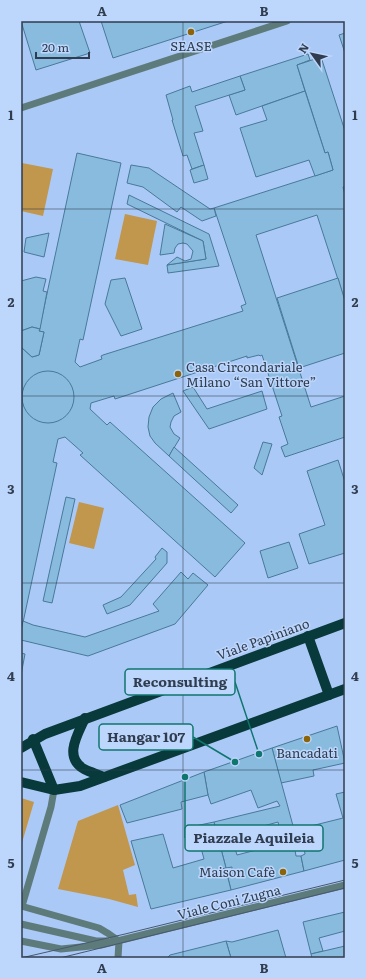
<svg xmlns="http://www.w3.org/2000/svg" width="366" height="979" font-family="Literata,serif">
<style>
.green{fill:#c1964d}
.building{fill:#88bbde;stroke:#487999;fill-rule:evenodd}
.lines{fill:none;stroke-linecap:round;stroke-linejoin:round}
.minor{stroke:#5e7b7c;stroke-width:7}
.major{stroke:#083a3c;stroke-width:10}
.tram{stroke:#485870;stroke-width:1}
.grid{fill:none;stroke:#303c4f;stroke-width:1;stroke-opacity:0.55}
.poi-dot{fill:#8c6306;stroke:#bdd6fb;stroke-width:1.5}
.labels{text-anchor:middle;stroke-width:3;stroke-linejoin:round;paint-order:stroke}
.poi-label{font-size:13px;fill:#303c4f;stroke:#bdd6fb}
.street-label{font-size:13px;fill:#303c4f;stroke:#bdd6fb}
.leader{fill:none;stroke:#0f766e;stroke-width:1.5}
.callout-dot{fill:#0f766e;stroke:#bdd6fb;stroke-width:1.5}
.callout{fill:#bdd6fb;stroke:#0f766e;stroke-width:1.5}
.callout-label{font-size:14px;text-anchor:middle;font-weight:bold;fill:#303c4f}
.neatline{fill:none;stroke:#303c4f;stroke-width:1.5}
.grid-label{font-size:13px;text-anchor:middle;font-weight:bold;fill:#303c4f}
</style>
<rect width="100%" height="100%" fill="#abc9f7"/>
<g class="green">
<path d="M 22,163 L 53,169 L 43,216 L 21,211 Z"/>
<path d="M 125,214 L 157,221 L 148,265 L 115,259 Z"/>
<path d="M 79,502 L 104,508 L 94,549 L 69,543 Z"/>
<path d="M 21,798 L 34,802 L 21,846 Z"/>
<path d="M 118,805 L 135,865 L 123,870 L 129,895 L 136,894 L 138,907 L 109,899 L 58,889 L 78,821 Z"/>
</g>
<g class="building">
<path d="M 21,21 L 79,21 L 90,53 L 36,70 Z"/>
<path d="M 101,21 L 228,21 L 113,58 Z"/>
<path d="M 345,33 L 345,53 L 339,35 Z"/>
<path d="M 308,54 L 310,60 L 297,65 L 305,91 L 236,115 L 229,95 L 245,90 L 240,76 Z"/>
<path d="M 321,57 L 345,131 L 345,186 L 343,187 L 345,195 L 345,301 L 317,215 L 256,235 L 311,407 L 345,396 L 345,437 L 285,457 L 281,447 L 288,444 L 279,417 L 282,416 L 262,355 L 260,356 L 259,355 L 247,358 L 247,356 L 115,399 L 114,396 L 91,403 L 90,409 L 107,425 L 110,422 L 245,543 L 215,577 L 80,455 L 83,453 L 65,437 L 58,439 L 53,462 L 57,463 L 21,632 L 21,347 L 32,357 L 39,355 L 44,332 L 39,331 L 77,153 L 121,163 L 83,340 L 80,339 L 75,362 L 80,367 L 102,359 L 101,356 L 103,355 L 243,311 L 241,306 L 246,304 L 214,208 L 333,170 L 328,152 L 325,153 L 297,65 Z"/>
<path d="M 240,76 L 245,90 L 195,106 L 203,131 L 194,133 L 204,165 L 192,169 L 187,155 L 183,156 L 172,120 L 173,120 L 166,95 L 190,86 L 192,92 Z"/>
<path d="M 305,91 L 325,153 L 328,152 L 333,170 L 315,176 L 309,160 L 256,177 L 240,128 L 267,120 L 262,106 Z"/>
<path d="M 131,165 L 149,168 L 210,209 L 214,208 L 216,216 L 202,221 L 181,207 L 177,212 L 143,187 L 127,183 Z"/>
<path d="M 204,165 L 208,179 L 194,183 L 190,170 Z"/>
<path d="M 129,195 L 209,234 L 219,266 L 168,273 L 167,265 L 206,259 L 203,241 L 127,204 Z"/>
<path d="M 165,224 L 203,241 L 206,259 L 167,265 L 177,257 L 185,261 L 191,259 L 193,251 L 187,244 L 183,243 L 178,244 L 175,248 L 174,253 L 160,255 Z"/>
<path d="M 49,233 L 44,257 L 24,252 L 26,238 Z"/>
<path d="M 36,277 L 46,279 L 43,291 L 47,292 L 40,329 L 32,327 L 21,331 L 21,281 Z"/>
<path d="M 125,278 L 142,329 L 121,336 L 105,304 L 111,280 Z"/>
<path d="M 338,278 L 345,301 L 345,353 L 299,368 L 277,298 Z"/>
<path d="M 32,327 L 40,329 L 39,331 L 44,332 L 39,355 L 32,357 L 21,347 L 21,331 Z"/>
<circle cx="48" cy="397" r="26"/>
<path d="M 193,387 L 207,409 L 262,391 L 267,409 L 209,429 L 183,391 Z"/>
<path d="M 173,393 L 181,412 L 174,416 L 171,422 L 170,427 L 174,434 L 180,438 L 169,456 L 155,443 L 150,436 L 148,427 L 149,417 L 153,407 L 161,399 Z"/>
<path d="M 263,442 L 272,444 L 262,475 L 254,468 Z"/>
<path d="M 174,447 L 238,505 L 231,513 L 169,456 Z"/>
<path d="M 338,460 L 345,482 L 345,553 L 309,564 L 299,534 L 325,525 L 307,471 Z"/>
<path d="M 66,497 L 75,499 L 52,603 L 43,601 Z"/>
<path d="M 289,542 L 298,568 L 268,578 L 260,551 Z"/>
<path d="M 162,548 L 167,552 L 167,563 L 130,605 L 107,614 L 103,605 L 121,597 L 156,559 L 155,557 Z"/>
<path d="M 181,572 L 188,579 L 193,573 L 208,585 L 175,624 L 88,656 L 21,640 L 21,632 L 23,621 L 33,625 L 85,637 L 159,611 L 153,604 Z"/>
<path d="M 21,653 L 25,654 L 21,675 Z"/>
<path d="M 337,726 L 345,763 L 313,770 L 314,776 L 281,783 L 272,748 Z"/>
<path d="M 272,748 L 299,848 L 295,850 L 296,856 L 301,856 L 304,871 L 231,890 L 227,874 L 232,873 L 232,867 L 226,868 L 214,822 L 280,806 L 277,801 L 258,808 L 251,790 L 211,804 L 208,795 L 204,772 ZM 278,822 L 283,843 L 237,855 L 231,835 Z"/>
<path d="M 204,772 L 208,795 L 181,802 L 182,809 L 127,823 L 120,805 Z"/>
<path d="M 345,792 L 345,860 L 304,871 L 301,856 L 305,854 L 304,848 L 299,848 L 296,834 L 311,831 L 311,826 L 343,818 L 336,794 Z"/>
<path d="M 214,822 L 226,868 L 221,869 L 223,875 L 227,874 L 231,890 L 151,909 L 131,841 L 163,834 L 173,868 L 204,859 L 195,826 Z"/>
<path d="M 345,912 L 345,931 L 319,938 L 323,951 L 311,954 L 303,922 Z"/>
<path d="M 278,930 L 286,958 L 231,958 L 226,941 L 232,942 Z"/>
<path d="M 226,941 L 231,958 L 167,958 L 170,955 Z"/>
<path d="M 345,946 L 345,958 L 312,958 L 311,954 Z"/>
</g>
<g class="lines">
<g class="minor">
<path d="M 21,108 L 287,21"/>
<path d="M 21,906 L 99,928 L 109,934 L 119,941"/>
<path d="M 22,906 L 51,807 L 54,790"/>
<path d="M 21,924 L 96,941 L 107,941"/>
<path d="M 21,941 L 61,949 L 101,945 L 345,885"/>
<path d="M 118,958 L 119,941"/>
</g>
<g class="major">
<path d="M 308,636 L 329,695"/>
<path d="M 85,718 C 78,734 63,757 84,769 C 90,772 97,774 104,777"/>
<path d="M 33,739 L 54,790"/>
<path d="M 21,748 L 45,734 L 345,623"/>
<path d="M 21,782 L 54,790 L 80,786 L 345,689"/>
</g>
<g class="tram">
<path d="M 21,958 L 125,934 L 345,880"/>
<path d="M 60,958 L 345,888"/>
</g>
</g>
<path class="grid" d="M 183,21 L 183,958M 21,209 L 345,209M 21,396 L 345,396M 21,583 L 345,583M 21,770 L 345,770"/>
<g class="poi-dot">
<circle cx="191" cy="32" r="4"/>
<circle cx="178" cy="374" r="4"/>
<circle cx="307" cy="739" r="4"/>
<circle cx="283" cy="872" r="4"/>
</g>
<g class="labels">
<g class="poi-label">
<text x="191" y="51">SEASE</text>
<text x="186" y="372" text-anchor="start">Casa Circondariale<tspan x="186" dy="15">Milano “San Vittore”</tspan></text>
<text x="307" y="758">Bancadati</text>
<text x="275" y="877" text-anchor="end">Maison Cafè</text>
</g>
<g class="street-label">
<text transform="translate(263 639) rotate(-20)" y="5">Viale Papiniano</text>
<text transform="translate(229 902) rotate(-14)" y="5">Viale Coni Zugna</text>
</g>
</g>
<path class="leader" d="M259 754L235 682M235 762L193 737M185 777L185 838"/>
<g class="callout-dot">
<circle cx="259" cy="754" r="4"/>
<circle cx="235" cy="762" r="4"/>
<circle cx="185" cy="777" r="4"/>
</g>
<g class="callout">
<rect x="125" y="669" width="110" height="26" rx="4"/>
<rect x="99" y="724" width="94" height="26" rx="4"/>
<rect x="185" y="825" width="138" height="26" rx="4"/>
</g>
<g class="callout-label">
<text x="180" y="687">Reconsulting</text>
<text x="146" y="742">Hangar 107</text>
<text x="254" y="843">Piazzale Aquileia</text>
</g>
<rect width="366" height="979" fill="none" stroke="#bdd6fb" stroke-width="44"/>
<g transform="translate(312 54) rotate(303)" stroke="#bdd6fb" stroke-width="3" paint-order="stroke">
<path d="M0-3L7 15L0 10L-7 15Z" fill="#303c4f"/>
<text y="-6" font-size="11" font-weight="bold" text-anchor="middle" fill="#303c4f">N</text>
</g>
<path d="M36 52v6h53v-6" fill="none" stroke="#303c4f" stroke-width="2"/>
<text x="42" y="52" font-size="12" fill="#303c4f" stroke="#bdd6fb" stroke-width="3" paint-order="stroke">20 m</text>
<rect x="22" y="22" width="322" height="935" class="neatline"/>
<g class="grid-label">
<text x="102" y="16">A</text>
<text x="264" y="16">B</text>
<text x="11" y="120">1</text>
<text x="355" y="120">1</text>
<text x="11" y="307">2</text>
<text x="355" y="307">2</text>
<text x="11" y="494">3</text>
<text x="355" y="494">3</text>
<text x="11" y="681">4</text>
<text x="355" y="681">4</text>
<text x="11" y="868">5</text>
<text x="355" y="868">5</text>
<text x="102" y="973">A</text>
<text x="264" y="973">B</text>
</g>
</svg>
